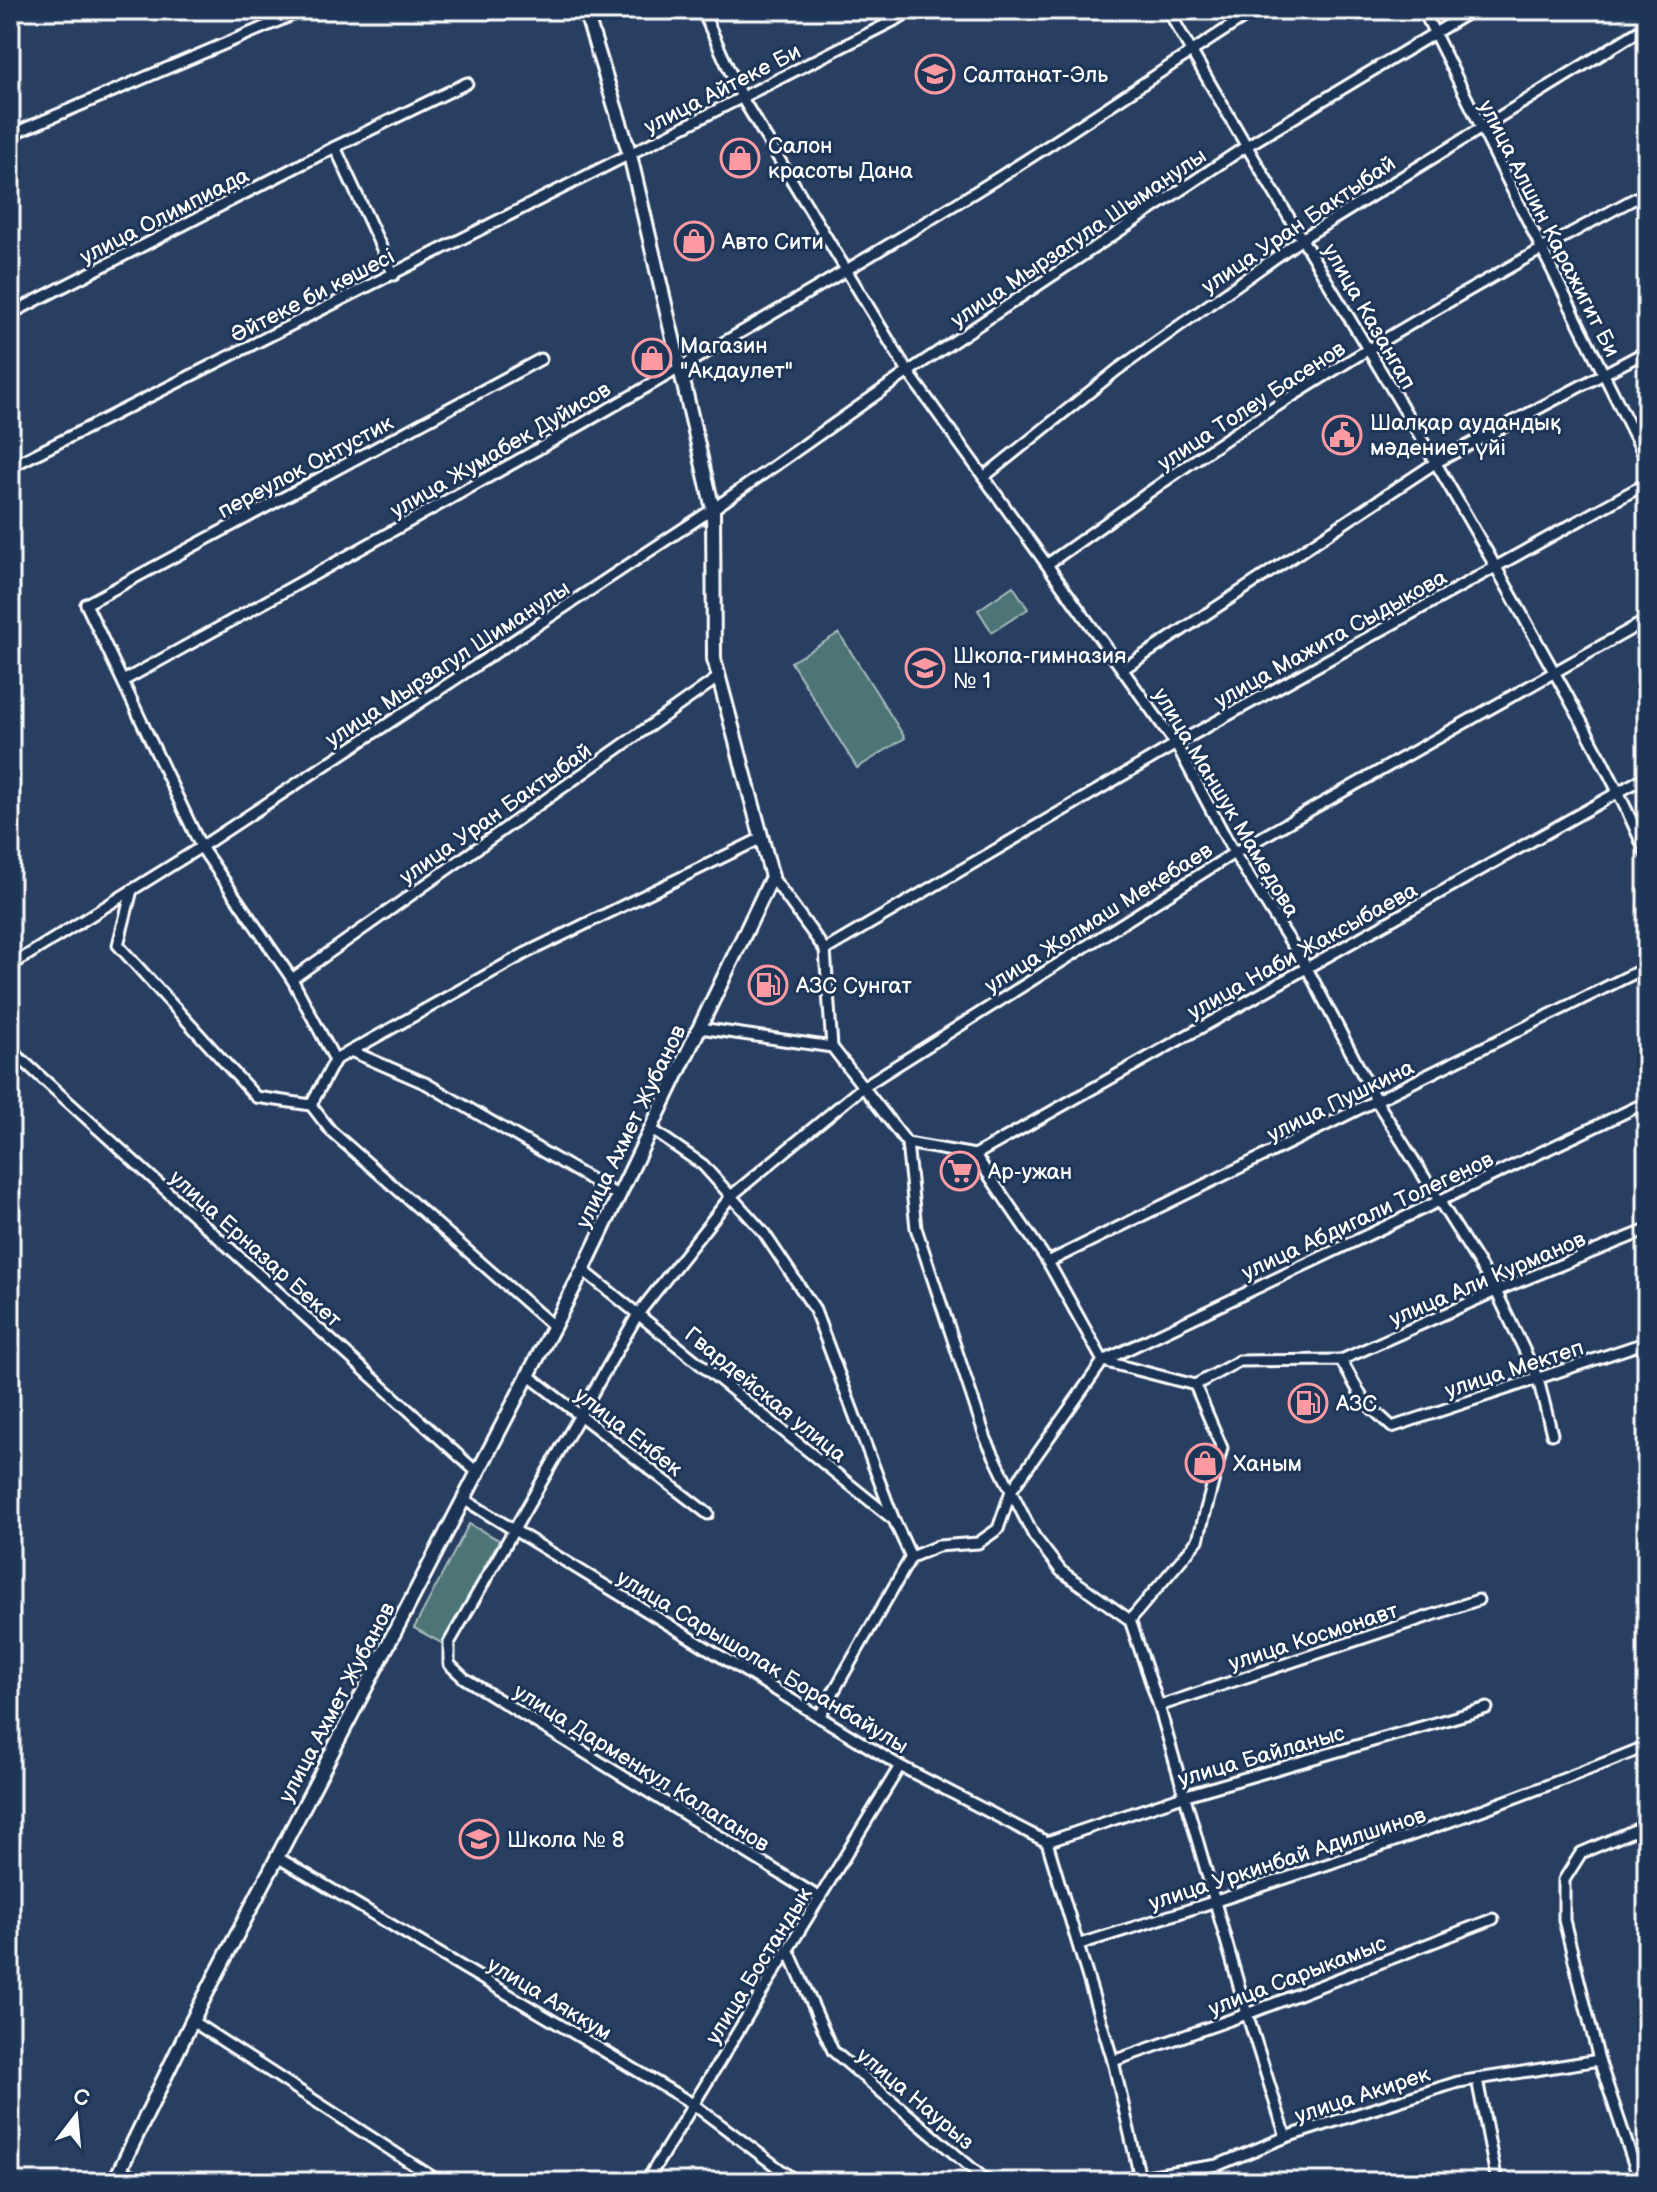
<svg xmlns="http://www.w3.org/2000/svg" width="1657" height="2192" font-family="'Balsamiq Sans',sans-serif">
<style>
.green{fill:#4d7477;stroke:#a6babb;stroke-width:2}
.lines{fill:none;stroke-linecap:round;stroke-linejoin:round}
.street-casing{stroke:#fff;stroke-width:15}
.secondary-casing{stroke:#fff;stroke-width:18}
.street{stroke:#1d3557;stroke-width:9}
.secondary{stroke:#1d3557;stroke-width:12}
.labels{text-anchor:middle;stroke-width:6;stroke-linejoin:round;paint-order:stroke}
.poi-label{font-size:22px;fill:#fff;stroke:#1d3557;text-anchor:start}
.street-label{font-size:22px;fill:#fff;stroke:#1d3557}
</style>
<rect width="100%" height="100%" fill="#293f62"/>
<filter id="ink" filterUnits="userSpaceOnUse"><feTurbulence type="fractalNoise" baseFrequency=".0125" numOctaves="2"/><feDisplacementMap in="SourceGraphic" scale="16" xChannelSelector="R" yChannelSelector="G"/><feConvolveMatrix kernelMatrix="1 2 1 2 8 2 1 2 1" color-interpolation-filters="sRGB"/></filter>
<g filter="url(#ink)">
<g class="green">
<path d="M 1013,586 L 1028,609 L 992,632 L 978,610 Z"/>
<path d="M 839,633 L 905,738 L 857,768 L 791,662 Z"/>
<path d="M 469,1524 L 499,1540 L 443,1644 L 414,1628 Z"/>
</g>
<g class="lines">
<defs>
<g id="street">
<path d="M 702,10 L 742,98 L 908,372 L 1176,744 L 1234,853 L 1307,968 L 1377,1102 L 1496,1291 L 1538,1379 L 1552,1434"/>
<path d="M 1168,10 C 1284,217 1414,417 1528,625 C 1570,701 1614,776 1647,856"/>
<path d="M 1423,10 L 1647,461"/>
<path d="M 10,135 L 304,10"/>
<path d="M 335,147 L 467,83"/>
<path d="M 10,314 L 335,147 L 394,275"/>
<path d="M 541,359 L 86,604 L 201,847 L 292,979 L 335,1060 L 526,953 L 762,838"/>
<path d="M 10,467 L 915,10"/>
<path d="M 985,476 L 1117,370 L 1303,238 L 1647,26"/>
<path d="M 1049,563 C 1112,519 1174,473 1238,431 C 1370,345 1508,266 1647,192"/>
<path d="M 1123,669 L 1435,463 L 1647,351"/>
<path d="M 123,681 C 418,517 714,354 1001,176 C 1087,122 1171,64 1256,10"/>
<path d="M 772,877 L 825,950 L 832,1047"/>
<path d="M 132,890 L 118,945 L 256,1097 L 311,1105"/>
<path d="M 825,950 L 1176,744 L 1647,483"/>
<path d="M 10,966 L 201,847 L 713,509 L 908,372 L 1245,147 L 1473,10"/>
<path d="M 292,979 L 719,677"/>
<path d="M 700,1028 L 832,1047 L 907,1143 L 916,1228 L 986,1439 L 1011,1491 L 1034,1536 L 1061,1571 L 1130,1620 L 1159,1706 L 1247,2014 L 1286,2137"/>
<path d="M 10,1049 L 479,1474"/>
<path d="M 351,1051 L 427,1084 L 619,1196"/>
<path d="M 335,1060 L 311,1105 L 331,1131 L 554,1327"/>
<path d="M 651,1129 L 703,1165 L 764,1233 L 814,1308 L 894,1520"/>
<path d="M 907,1143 L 975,1155 L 1048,1262 L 1103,1361 L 1195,1385 L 1239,1361 L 1341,1360 L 1364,1401 L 1392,1427 L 1647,1342"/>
<path d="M 975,1155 L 1647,776"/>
<path d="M 1048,1262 L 1647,967"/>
<path d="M 583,1270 L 894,1520 L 911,1557"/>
<path d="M 1341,1360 L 1496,1291 L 1647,1230"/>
<path d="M 529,1376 L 708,1514"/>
<path d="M 465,1500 L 900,1766 L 1047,1842"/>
<path d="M 1130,1620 L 1198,1540 L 1222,1448 L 1195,1385"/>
<path d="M 1159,1706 L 1478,1600"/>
<path d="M 819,1717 L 911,1557 L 938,1546 L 978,1543 L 998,1529 L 1011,1491 L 1103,1361 L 1647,1102"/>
<path d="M 1047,1842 L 1183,1796 L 1487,1708"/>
<path d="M 1047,1842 L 1113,2061 L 1141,2182"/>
<path d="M 277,1857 L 693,2104 L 797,2182"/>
<path d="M 820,1898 L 464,1678 L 449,1664 L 449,1643 L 638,1314 L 731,1196 L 864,1086 L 1234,853 L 1647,620"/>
<path d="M 1080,1944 C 1272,1885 1461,1822 1647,1746"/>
<path d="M 788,1949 L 833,2051 L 988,2182"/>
<path d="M 192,2021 L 440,2182"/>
<path d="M 1113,2061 L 1247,2014 L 1493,1919"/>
<path d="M 1477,2079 L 1497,2182"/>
<path d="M 120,2169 L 141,2182"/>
<path d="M 646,2182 L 900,1766"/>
<path d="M 1106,2182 L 1218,2165 L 1286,2137 L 1458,2082 L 1599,2060"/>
<path d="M 1640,2182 L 1599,2060 L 1564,1920 L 1564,1880 L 1581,1853 L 1647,1825"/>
</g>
<path id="secondary" d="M 114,2182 L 192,2021 L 583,1270 L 772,877 L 714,659 L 713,509 L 630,155 L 585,10"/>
</defs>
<use href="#street" class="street-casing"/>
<use href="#secondary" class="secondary-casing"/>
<use href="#street" class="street"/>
<use href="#secondary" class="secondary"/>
</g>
</g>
<defs>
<symbol id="school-ring" viewBox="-11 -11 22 22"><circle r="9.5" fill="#1d3557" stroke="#ff9aa2" stroke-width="1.5"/><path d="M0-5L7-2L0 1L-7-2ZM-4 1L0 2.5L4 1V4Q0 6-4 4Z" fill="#ff9aa2"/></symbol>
<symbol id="shop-ring" viewBox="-11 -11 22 22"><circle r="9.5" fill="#1d3557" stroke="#ff9aa2" stroke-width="1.5"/><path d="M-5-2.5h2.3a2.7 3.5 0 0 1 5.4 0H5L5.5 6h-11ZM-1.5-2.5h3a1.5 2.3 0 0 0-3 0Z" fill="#ff9aa2"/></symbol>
<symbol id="civic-ring" viewBox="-11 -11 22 22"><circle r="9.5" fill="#1d3557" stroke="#ff9aa2" stroke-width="1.5"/><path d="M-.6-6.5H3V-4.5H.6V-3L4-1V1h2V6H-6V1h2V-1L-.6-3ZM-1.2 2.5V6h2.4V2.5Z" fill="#ff9aa2"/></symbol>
<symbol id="fuel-ring" viewBox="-11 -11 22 22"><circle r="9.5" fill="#1d3557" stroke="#ff9aa2" stroke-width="1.5"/><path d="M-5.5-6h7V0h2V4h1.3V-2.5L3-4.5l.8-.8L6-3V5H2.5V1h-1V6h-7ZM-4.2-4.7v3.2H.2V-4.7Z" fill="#ff9aa2"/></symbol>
<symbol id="supermarket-ring" viewBox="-11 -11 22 22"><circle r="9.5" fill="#1d3557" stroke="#ff9aa2" stroke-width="1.5"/><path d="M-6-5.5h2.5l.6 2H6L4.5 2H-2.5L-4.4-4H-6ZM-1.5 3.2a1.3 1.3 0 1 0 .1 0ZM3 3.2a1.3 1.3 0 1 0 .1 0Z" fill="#ff9aa2"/></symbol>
</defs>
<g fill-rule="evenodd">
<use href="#school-ring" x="913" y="52" width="44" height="44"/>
<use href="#shop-ring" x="718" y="136" width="44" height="44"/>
<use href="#shop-ring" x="672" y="219" width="44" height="44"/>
<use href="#shop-ring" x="630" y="336" width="44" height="44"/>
<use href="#civic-ring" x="1320" y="413" width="44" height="44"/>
<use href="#school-ring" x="903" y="646" width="44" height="44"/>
<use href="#fuel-ring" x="746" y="963" width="44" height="44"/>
<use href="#supermarket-ring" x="938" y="1149" width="44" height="44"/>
<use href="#fuel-ring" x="1286" y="1381" width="44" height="44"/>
<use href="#shop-ring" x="1183" y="1441" width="44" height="44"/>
<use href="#school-ring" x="457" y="1817" width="44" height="44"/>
</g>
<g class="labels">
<g class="poi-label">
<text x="963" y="82">Салтанат-Эль</text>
<text x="768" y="153">Салон<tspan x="768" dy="25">красоты Дана</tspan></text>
<text x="722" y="249">Авто Сити</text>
<text x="680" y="353">Магазин<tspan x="680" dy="25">"Акдаулет"</tspan></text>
<text x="1370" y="430">Шалқар аудандық<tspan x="1370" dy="25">мәдениет үйі</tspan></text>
<text x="953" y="663">Школа-гимназия<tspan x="953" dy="25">№ 1</tspan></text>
<text x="796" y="993">АЗС Сунгат</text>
<text x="988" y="1179">Ар-ужан</text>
<text x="1336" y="1411">АЗС</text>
<text x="1233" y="1471">Ханым</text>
<text x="507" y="1847">Школа № 8</text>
</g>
<g class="street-label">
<text transform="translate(722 88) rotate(-27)" y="8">улица Айтеке Би</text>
<text transform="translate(164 215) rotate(-27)" y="8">улица Олимпиада</text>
<text transform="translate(1298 224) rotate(-34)" y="8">улица Уран Бактыбай</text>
<text transform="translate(1550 228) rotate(63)" y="8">улица Алшин Каражигит Би</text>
<text transform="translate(1078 237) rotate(-34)" y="8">улица Мырзагула Шыманулы</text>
<text transform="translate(312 295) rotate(-27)" y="8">Әйтеке би көшесі</text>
<text transform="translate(1370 316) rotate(60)" y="8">улица Казангап</text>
<text transform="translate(1251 405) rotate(-33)" y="8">улица Толеу Басенов</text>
<text transform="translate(500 449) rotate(-30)" y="8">улица Жумабек Дуйисов</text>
<text transform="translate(305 466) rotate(-28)" y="8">переулок Онтустик</text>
<text transform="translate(1330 638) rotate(-29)" y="8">улица Мажита Сыдыкова</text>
<text transform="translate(447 663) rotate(-33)" y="8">улица Мырзагул Шиманулы</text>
<text transform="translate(1227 802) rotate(59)" y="8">улица Маншук Мамедова</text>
<text transform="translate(495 813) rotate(-35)" y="8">улица Уран Бактыбай</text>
<text transform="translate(1098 917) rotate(-32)" y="8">улица Жолмаш Мекебаев</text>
<text transform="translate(1302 950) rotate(-29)" y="8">улица Наби Жаксыбаева</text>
<text transform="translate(1340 1100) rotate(-26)" y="8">улица Пушкина</text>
<text transform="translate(630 1126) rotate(-64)" y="8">улица Ахмет Жубанов</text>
<text transform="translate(1367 1215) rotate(-25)" y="8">улица Абдигали Толегенов</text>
<text transform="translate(256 1248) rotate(42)" y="8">улица Ерназар Бекет</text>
<text transform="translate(1487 1278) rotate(-23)" y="8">улица Али Курманов</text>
<text transform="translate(1514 1368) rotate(-18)" y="8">улица Мектеп</text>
<text transform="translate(766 1394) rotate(39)" y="8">Гвардейская улица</text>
<text transform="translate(629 1431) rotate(38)" y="8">улица Енбек</text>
<text transform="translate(1313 1636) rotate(-18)" y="8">улица Космонавт</text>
<text transform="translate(763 1661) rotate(31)" y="8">улица Сарышолак Боранбайулы</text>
<text transform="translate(336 1702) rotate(-62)" y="8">улица Ахмет Жубанов</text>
<text transform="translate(1261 1755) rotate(-16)" y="8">улица Байланыс</text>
<text transform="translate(642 1767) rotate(32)" y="8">улица Дарменкул Калаганов</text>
<text transform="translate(1287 1858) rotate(-18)" y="8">улица Уркинбай Адилшинов</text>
<text transform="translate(758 1965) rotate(-58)" y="8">улица Бостандык</text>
<text transform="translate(1297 1975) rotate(-21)" y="8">улица Сарыкамыс</text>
<text transform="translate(550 1998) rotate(31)" y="8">улица Аяккум</text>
<text transform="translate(1362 2094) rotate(-18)" y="8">улица Акирек</text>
<text transform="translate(916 2098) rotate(40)" y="8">улица Наурыз</text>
</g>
</g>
<rect width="1657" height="2192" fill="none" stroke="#1d3557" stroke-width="40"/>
<rect x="20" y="20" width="1617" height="2152" fill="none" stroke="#fff" stroke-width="3" filter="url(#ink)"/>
<g transform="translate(76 2116) rotate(16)" stroke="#1d3557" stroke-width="6" paint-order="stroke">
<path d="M0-6L14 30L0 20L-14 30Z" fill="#ffffff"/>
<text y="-12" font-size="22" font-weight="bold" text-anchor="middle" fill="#ffffff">С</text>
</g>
</svg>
